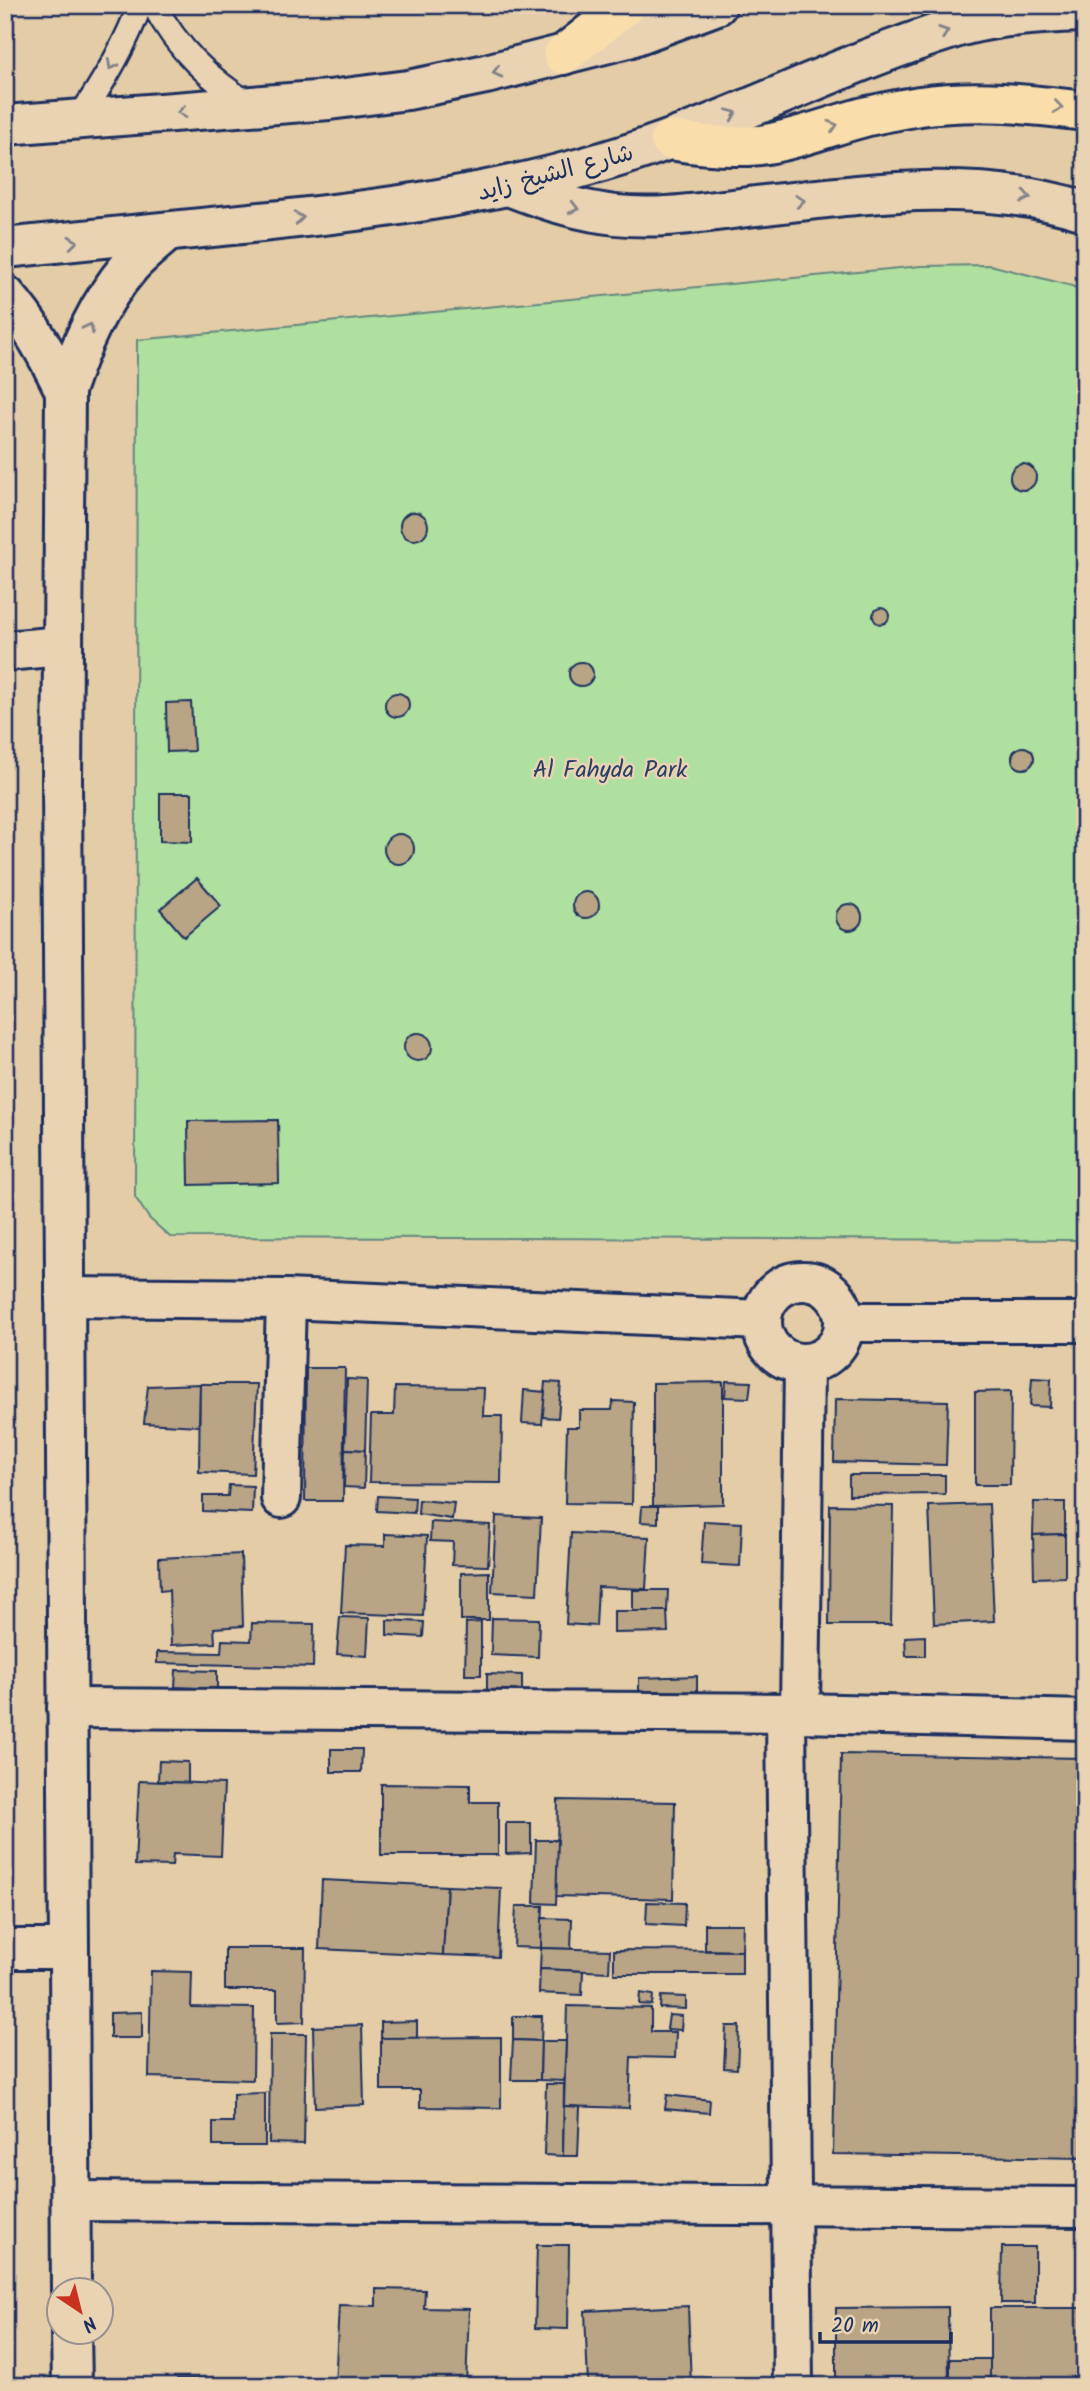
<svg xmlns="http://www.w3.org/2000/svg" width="1090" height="2391" font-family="Kalam,'Playpen Sans Arabic',sans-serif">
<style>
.green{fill:#afe0a0;stroke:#65887f;stroke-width:2}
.building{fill:#b9a585;stroke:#1b2f5e;stroke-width:2}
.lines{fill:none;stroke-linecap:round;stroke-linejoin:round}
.service-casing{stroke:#1b2f5e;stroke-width:28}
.minor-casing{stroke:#1b2f5e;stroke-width:44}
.secondary-casing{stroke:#1b2f5e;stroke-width:44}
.primary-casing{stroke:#1b2f5e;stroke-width:44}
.service{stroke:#ead3b3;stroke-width:23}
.minor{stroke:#ead3b3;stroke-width:38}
.secondary{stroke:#ead3b3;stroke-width:38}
.primary{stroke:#f9deab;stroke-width:38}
.oneway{stroke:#828188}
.oneway2{stroke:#8a8684}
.labels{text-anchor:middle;stroke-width:5;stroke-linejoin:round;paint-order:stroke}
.street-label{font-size:24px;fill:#1b2f5e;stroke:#ead3b3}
.park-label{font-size:24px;fill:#2a4165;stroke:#ead3b3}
</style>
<rect width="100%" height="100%" fill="#e4cca7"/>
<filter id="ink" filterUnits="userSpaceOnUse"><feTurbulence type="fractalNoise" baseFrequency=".0143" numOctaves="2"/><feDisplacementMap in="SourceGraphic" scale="14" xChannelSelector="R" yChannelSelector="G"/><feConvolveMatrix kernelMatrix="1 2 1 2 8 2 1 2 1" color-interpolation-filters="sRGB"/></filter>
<g filter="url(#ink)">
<path class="green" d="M 990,265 L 1072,286 L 1085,293 L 1085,1240 L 170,1237 L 149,1218 L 135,1197 L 137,340 L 921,266 Z"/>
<g class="building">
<circle cx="1023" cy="477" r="13"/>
<circle cx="414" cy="526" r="14"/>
<circle cx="881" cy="616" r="8"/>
<circle cx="581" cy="674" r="12"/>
<circle cx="397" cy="705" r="12"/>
<path d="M 191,702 L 194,751 L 167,752 L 166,703 Z"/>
<circle cx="1023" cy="758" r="11"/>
<path d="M 160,793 L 192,793 L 192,842 L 160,841 Z"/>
<circle cx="399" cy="849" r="15"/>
<path d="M 197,878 L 221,906 L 184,937 L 160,909 Z"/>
<circle cx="586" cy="905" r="13"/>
<circle cx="849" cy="917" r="13"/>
<circle cx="418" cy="1047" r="14"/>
<path d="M 278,1120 L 279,1183 L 189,1185 L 188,1121 Z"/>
<path d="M 306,1368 L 345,1368 L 343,1501 L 305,1501 Z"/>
<path d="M 1032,1378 L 1051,1379 L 1050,1407 L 1030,1406 Z"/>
<path d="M 347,1379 L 367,1380 L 365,1450 L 345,1449 Z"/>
<path d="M 726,1381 L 751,1382 L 749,1398 L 725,1397 Z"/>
<path d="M 545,1382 L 561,1383 L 558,1418 L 542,1417 Z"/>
<path d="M 723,1382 L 723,1504 L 653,1506 L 653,1383 Z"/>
<path d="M 200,1384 L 199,1426 L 144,1423 L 148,1386 Z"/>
<path d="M 200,1384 L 257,1384 L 253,1474 L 199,1472 Z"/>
<path d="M 395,1387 L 484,1388 L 483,1416 L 502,1416 L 501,1483 L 369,1482 L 371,1415 L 394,1415 Z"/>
<path d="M 524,1390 L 545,1392 L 542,1424 L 522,1423 Z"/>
<path d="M 1011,1391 L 1010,1485 L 975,1485 L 975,1392 Z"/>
<path d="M 835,1399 L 948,1401 L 946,1465 L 834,1462 Z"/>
<path d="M 613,1401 L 634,1402 L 632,1504 L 565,1503 L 567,1427 L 579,1427 L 579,1410 L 612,1410 Z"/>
<path d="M 345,1449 L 365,1450 L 364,1488 L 344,1487 Z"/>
<path d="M 849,1475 L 945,1475 L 945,1494 L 849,1495 Z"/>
<path d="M 229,1485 L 253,1486 L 252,1513 L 203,1511 L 203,1496 L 228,1496 Z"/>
<path d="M 378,1496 L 415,1498 L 414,1513 L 377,1511 Z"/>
<path d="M 419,1500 L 454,1503 L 452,1519 L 418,1514 Z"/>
<path d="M 1034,1502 L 1065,1502 L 1065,1534 L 1033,1535 Z"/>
<path d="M 989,1504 L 994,1621 L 934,1624 L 929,1506 Z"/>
<path d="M 830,1505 L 893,1506 L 891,1625 L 829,1625 Z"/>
<path d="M 642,1506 L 658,1506 L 658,1523 L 641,1522 Z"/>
<path d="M 496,1516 L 541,1518 L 537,1594 L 492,1592 Z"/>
<path d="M 704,1521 L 742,1523 L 740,1566 L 701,1564 Z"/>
<path d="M 431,1522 L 490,1525 L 488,1566 L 452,1565 L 453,1542 L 430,1541 Z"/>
<path d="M 571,1533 L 649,1537 L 646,1589 L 598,1587 L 596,1626 L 566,1624 Z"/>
<path d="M 385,1534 L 427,1536 L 423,1616 L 341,1613 L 345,1545 L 385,1546 Z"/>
<path d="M 1065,1534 L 1065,1577 L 1034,1578 L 1033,1535 Z"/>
<path d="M 241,1554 L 243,1626 L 214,1628 L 215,1643 L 171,1645 L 169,1590 L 160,1591 L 159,1558 Z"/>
<path d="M 489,1572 L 489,1620 L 461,1620 L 461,1573 Z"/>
<path d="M 633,1590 L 668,1590 L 667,1611 L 633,1611 Z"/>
<path d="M 614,1611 L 667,1611 L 668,1632 L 614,1633 Z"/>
<path d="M 340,1617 L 369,1618 L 367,1656 L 337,1654 Z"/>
<path d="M 492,1618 L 539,1619 L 538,1657 L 491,1655 Z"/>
<path d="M 387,1620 L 424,1622 L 423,1637 L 387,1635 Z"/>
<path d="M 481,1622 L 481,1675 L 465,1675 L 466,1623 Z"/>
<path d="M 252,1623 L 314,1624 L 313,1667 L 157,1663 L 157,1652 L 221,1653 L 222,1640 L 251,1641 Z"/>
<path d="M 925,1636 L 925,1656 L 906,1656 L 905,1637 Z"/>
<path d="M 176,1670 L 217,1671 L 217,1689 L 175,1687 Z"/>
<path d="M 487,1674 L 522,1675 L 522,1693 L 487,1692 Z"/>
<path d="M 697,1676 L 697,1695 L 639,1696 L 639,1678 Z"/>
<path d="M 331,1749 L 362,1749 L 361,1772 L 331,1772 Z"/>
<path d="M 841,1754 L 1085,1758 L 1085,2158 L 833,2154 Z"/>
<path d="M 159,1761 L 188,1762 L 188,1783 L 158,1781 Z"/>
<path d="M 139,1781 L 224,1784 L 221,1856 L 173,1854 L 172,1866 L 135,1865 Z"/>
<path d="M 381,1784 L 470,1785 L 470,1802 L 498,1802 L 498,1855 L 381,1855 Z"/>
<path d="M 558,1800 L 675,1802 L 673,1899 L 556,1896 Z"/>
<path d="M 506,1823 L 531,1823 L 531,1853 L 506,1854 Z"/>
<path d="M 536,1840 L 558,1840 L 556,1904 L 534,1903 Z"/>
<path d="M 322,1880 L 447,1886 L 443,1955 L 319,1949 Z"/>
<path d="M 447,1886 L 501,1888 L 498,1957 L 443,1955 Z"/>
<path d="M 647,1902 L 685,1903 L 684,1926 L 646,1924 Z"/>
<path d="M 516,1906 L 543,1906 L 541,1948 L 514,1947 Z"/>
<path d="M 542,1918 L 572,1919 L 571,1949 L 541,1948 Z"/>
<path d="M 705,1924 L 743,1924 L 742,1951 L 705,1950 Z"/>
<path d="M 225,1948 L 305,1948 L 304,2022 L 277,2023 L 277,1990 L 225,1990 Z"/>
<path d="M 541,1948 L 610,1950 L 609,1972 L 540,1969 Z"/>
<path d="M 614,1950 L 742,1951 L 742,1974 L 614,1974 Z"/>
<path d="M 540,1969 L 583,1971 L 582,1995 L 539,1993 Z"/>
<path d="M 151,1971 L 192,1972 L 191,2007 L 254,2008 L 253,2080 L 149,2077 Z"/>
<path d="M 640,1993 L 653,1995 L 652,2005 L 639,2004 Z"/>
<path d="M 661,1996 L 686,1997 L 686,2009 L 660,2008 Z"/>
<path d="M 567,2006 L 651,2008 L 651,2032 L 676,2032 L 675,2058 L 631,2057 L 629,2108 L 564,2106 Z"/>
<path d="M 142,2012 L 142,2038 L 110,2038 L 110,2013 Z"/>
<path d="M 669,2015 L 682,2016 L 681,2030 L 667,2029 Z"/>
<path d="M 513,2016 L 542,2016 L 541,2041 L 513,2040 Z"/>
<path d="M 417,2021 L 417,2038 L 381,2038 L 381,2022 Z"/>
<path d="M 362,2025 L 364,2105 L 315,2107 L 313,2027 Z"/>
<path d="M 726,2026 L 739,2026 L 737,2069 L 724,2068 Z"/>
<path d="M 270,2034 L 306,2034 L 304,2144 L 269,2143 Z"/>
<path d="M 501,2037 L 501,2108 L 420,2107 L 420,2090 L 381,2090 L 381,2038 Z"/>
<path d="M 513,2040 L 541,2041 L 540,2080 L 511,2080 Z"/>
<path d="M 541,2041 L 566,2041 L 564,2081 L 540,2080 Z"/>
<path d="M 546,2084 L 564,2084 L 563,2156 L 544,2155 Z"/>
<path d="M 265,2093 L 265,2146 L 213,2146 L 213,2122 L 233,2122 L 233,2094 Z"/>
<path d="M 667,2095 L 710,2100 L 709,2113 L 665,2109 Z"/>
<path d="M 564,2106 L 580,2107 L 578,2156 L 563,2156 Z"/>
<path d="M 537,2245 L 569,2245 L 568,2329 L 535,2328 Z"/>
<path d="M 1002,2247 L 1035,2247 L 1035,2303 L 1001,2303 Z"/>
<path d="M 376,2289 L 425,2290 L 424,2308 L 469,2309 L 466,2386 L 335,2386 L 339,2305 L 376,2306 Z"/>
<path d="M 688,2306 L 691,2386 L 588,2386 L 585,2311 Z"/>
<path d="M 948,2307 L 949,2386 L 836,2386 L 836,2308 Z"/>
<rect x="990" y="2308" width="95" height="78"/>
<rect x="950" y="2359" width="40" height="27"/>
<path d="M 244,2378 L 244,2386 L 177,2386 L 177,2379 Z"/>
</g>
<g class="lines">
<defs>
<g id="service">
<path d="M 154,5 C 178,50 208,78 250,105"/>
<path d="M 77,121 C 102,85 125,47 140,5"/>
</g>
<g id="minor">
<path d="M 509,186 C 544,200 579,211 616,215 C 660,220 705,212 748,207 C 863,194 972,176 1085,211"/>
<path d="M 5,295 C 31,324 48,356 65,391"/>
<path d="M 5,651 L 63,646"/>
<circle cx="803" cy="1322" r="41"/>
<path d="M 65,1297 L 286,1299 L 761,1320"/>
<path d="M 845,1322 L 1085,1322"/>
<path d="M 281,1498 L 286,1299"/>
<path d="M 67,1708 L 800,1713 L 1085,1720"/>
<path d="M 786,1713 L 793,2386"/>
<path d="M 800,1713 L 804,1363"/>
<path d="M 5,1949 L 68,1949"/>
<path d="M 71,2201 L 1085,2207"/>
<path d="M 71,2290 L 62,778 L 65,391 C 80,346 98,303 130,266 C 141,254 155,243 167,232"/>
<path d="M 71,2332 L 72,2386"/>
</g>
<g id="secondary">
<path d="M 5,125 L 329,100 L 408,90 L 486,74 L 628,38 L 717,5"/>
<path d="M 5,248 C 91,240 176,231 261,222 C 377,210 490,195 602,162 C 722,127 833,66 952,29 C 991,16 1043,13 1085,12"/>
</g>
<g id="primary">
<path d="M 563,55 L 626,5"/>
<path d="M 670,140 C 700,145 729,148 760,145 C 797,140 832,125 868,116 C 885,112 903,109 920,106 C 975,98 1030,104 1085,111"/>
</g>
</defs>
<use href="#service" class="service-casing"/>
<use href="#minor" class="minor-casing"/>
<use href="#secondary" class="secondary-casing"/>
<use href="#primary" class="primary-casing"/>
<use href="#service" class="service"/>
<use href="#minor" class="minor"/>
<use href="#secondary" class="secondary"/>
<use href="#primary" class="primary"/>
</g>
<defs><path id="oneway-chevron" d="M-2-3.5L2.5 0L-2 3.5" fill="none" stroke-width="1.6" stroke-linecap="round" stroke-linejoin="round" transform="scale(1.75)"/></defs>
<g class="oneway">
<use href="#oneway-chevron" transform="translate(944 32) rotate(-19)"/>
<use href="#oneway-chevron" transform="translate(112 65) rotate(119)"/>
<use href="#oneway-chevron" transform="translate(497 72) rotate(166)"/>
<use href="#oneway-chevron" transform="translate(182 112) rotate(175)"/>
<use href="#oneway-chevron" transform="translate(732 114) rotate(-23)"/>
<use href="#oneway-chevron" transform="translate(1026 197) rotate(11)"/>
<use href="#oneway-chevron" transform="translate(800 201) rotate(-7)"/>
<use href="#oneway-chevron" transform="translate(574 208) rotate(14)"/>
<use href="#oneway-chevron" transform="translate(299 218) rotate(-6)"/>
<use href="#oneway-chevron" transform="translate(73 242) rotate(-6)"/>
<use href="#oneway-chevron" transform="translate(89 328) rotate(-63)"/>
</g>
<g class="oneway2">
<use href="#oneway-chevron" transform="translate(1058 107) rotate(8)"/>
<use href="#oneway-chevron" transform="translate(833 126) rotate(-17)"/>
</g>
</g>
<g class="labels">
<g class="street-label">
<text transform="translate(555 172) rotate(-15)" y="8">شارع الشيخ زايد</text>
</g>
<g class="park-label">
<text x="610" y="777">Al Fahyda Park</text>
</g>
</g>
<rect width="1090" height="2391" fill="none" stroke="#ead3b3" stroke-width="28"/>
<rect x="14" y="14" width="1062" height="2363" fill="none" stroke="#1b2f5e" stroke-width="2.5" filter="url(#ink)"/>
<g transform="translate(80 2311) rotate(145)"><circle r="33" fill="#ead3b3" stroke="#979191" stroke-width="2"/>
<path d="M0-5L12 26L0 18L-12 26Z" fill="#c8321e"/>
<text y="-10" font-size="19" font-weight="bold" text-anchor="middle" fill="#1b2f5e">N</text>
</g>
<path d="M820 2332v10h131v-10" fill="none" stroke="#1b2f5e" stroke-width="3.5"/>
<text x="831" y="2332" font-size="21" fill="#1b2f5e" stroke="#ead3b3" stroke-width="5" paint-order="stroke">20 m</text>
</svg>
